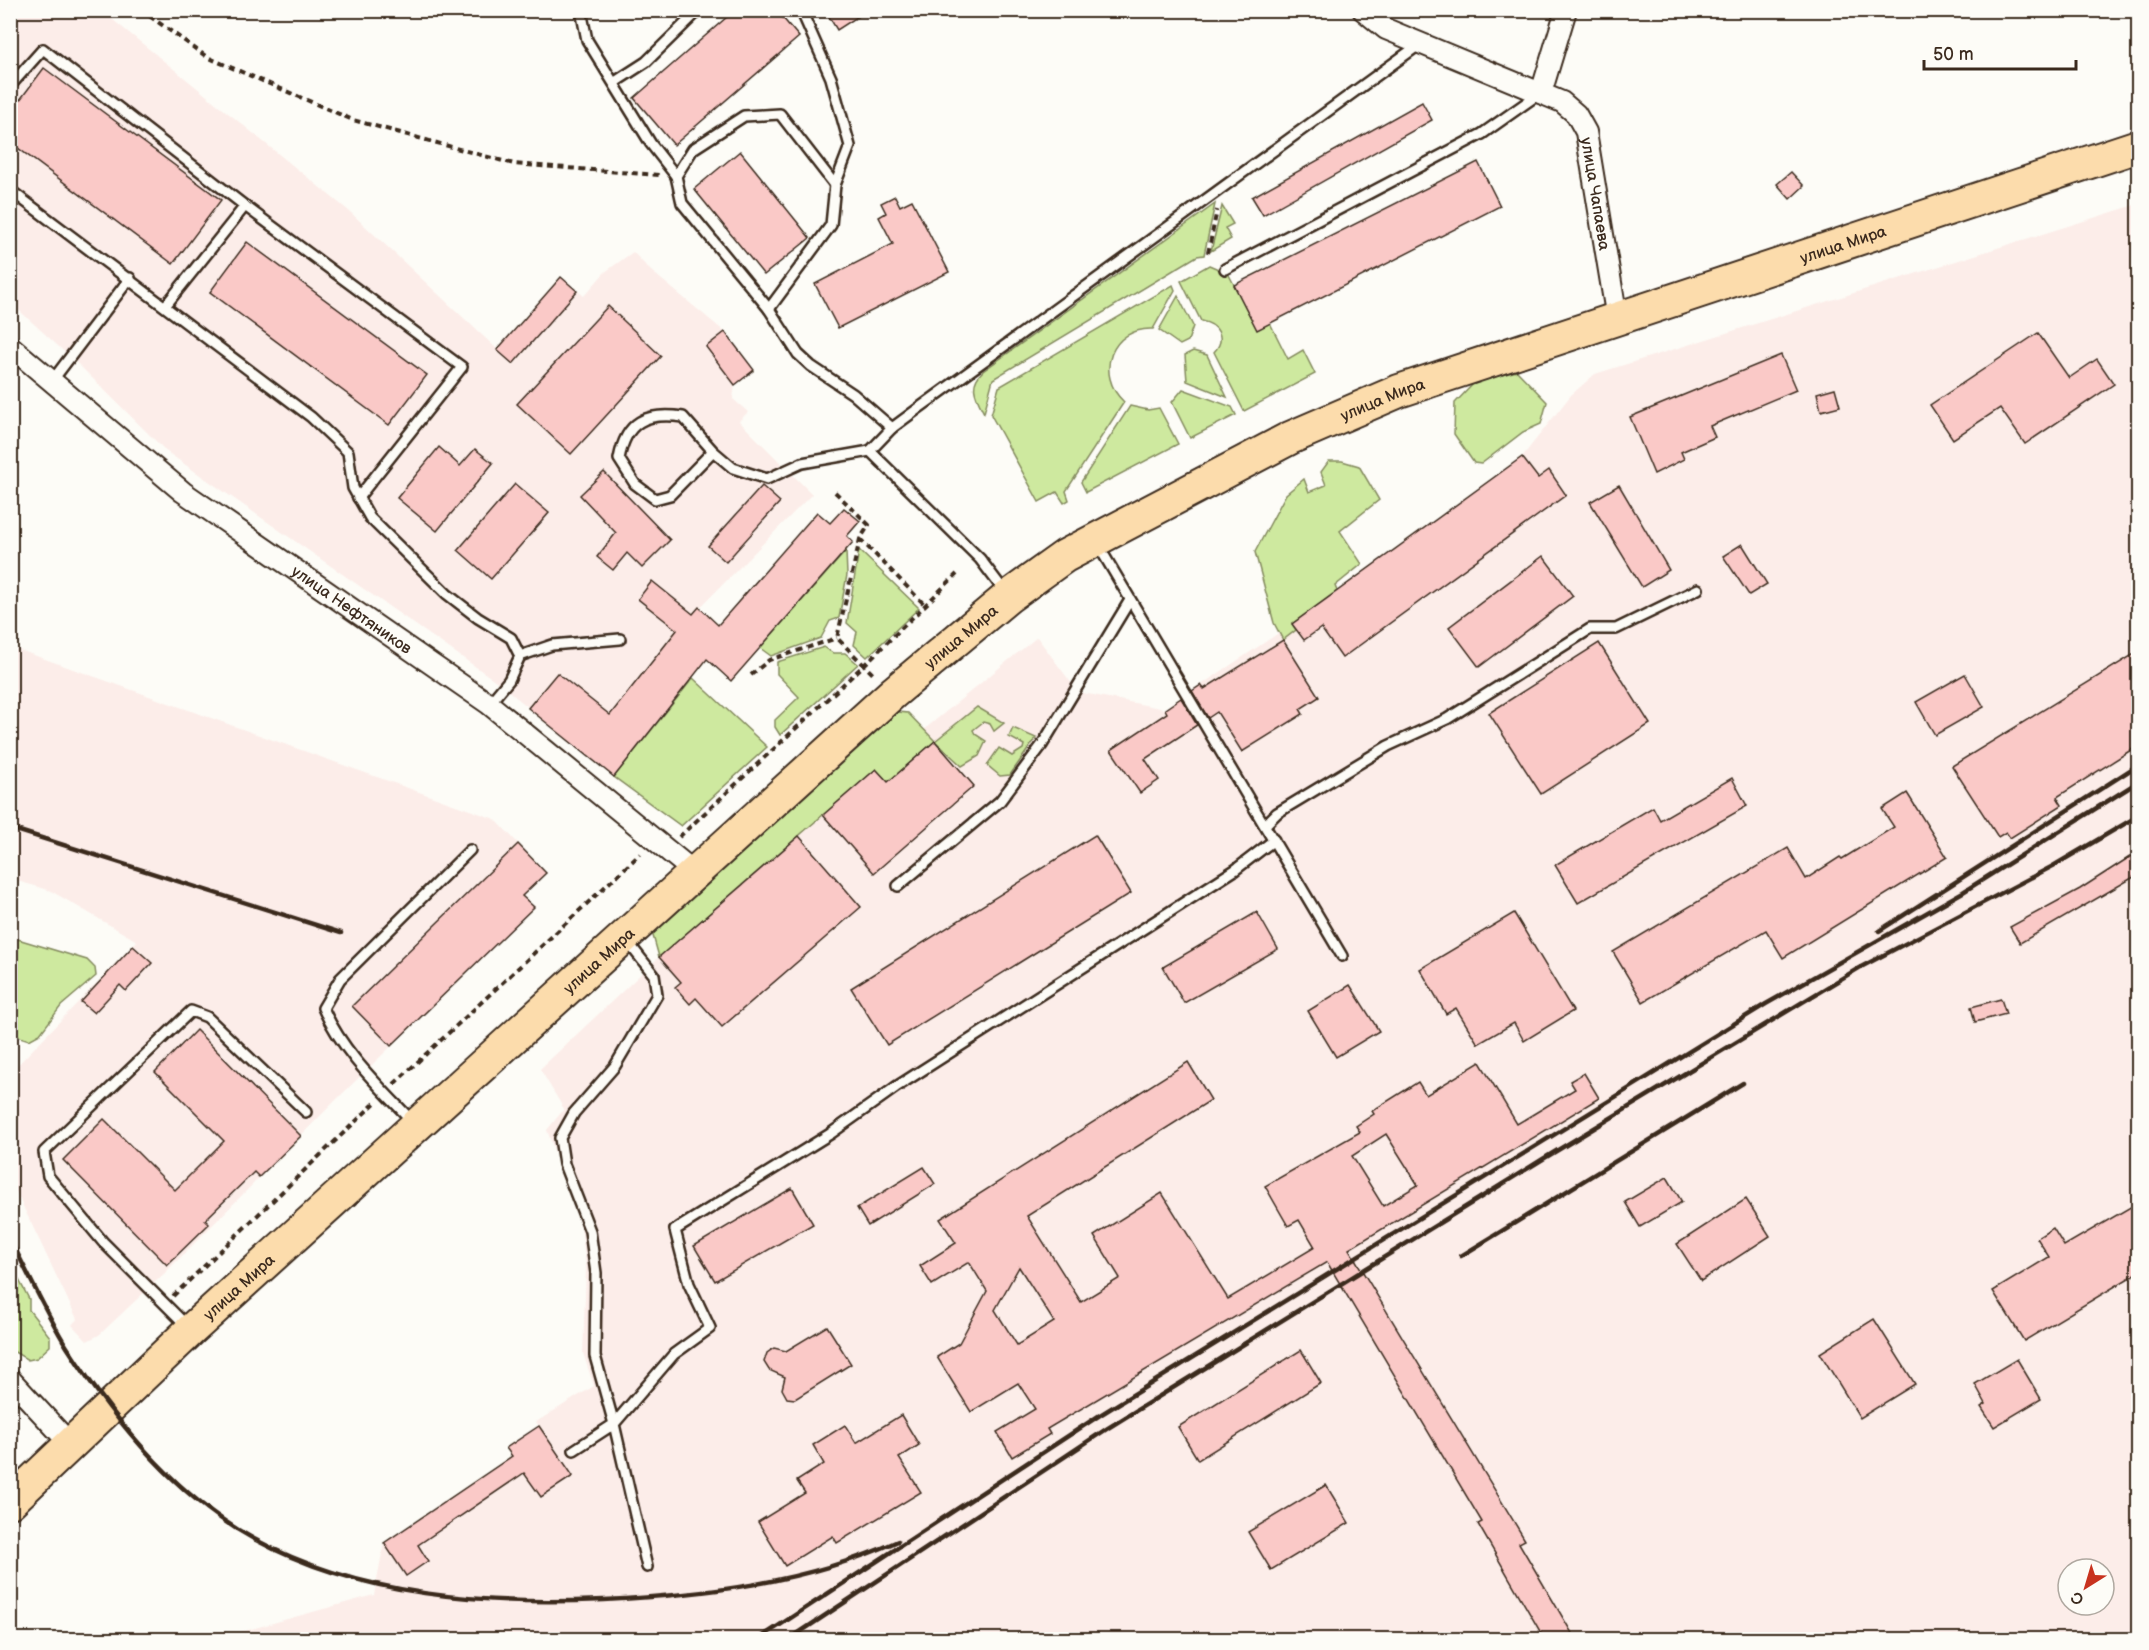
<svg xmlns="http://www.w3.org/2000/svg" width="2149" height="1650" font-family="'Balsamiq Sans',sans-serif">
<style>
.built{fill:#fcede9;fill-rule:evenodd}
.green{fill:#cee99f;stroke:#848a5e;stroke-width:1.5}
.building{fill:#fac9c7;stroke:#3b2a1e;stroke-width:1.5;fill-rule:evenodd}
.lines{fill:none;stroke-linecap:round;stroke-linejoin:round}
.service-casing{stroke:#3b2a1e;stroke-width:14}
.minor-casing{stroke:#3b2a1e;stroke-width:24}
.trunk-casing{stroke:#3b2a1e;stroke-width:36}
.path{stroke:#3b2a1e;stroke-width:4;stroke-dasharray:6 4.5;stroke-linecap:butt}
.service{stroke:#fdfcf7;stroke-width:9}
.minor{stroke:#fdfcf7;stroke-width:20}
.trunk{stroke:#fcdcac;stroke-width:32}
.rail{stroke:#3b2a1e;stroke-width:4.5}
.labels{text-anchor:middle;stroke-width:6;stroke-linejoin:round;paint-order:stroke}
.street-label{font-size:16px;fill:#3b2a1e;stroke:#fdfcf7}
</style>
<rect width="100%" height="100%" fill="#fdfcf7"/>
<filter id="ink" filterUnits="userSpaceOnUse"><feTurbulence type="fractalNoise" baseFrequency=".0167" numOctaves="2"/><feDisplacementMap in="SourceGraphic" scale="12" xChannelSelector="R" yChannelSelector="G"/><feConvolveMatrix kernelMatrix="1 2 1 2 8 2 1 2 1" color-interpolation-filters="sRGB"/></filter>
<g filter="url(#ink)">
<g class="built">
<path d="M 11,11 L 102,11 L 349,211 L 497,349 L 561,277 L 584,296 L 605,272 L 633,252 L 650,270 L 725,332 L 754,370 L 735,385 L 733,399 L 748,412 L 739,421 L 812,494 L 675,633 L 707,659 L 614,777 L 496,681 L 167,452 L 81,367 L 11,303 Z"/>
<path d="M 2138,204 L 2138,1639 L 212,1640 L 374,1595 L 384,1543 L 512,1457 L 506,1448 L 539,1426 L 536,1422 L 594,1386 L 583,1353 L 586,1267 L 581,1227 L 547,1130 L 564,1109 L 540,1069 L 659,957 L 876,769 L 1037,637 L 1078,692 L 1165,709 L 1292,624 L 1522,457 L 1571,395 L 1595,374 ZM 2068,1569 L 2104,1569 L 2104,1605 L 2068,1605 Z"/>
<path d="M 11,647 L 495,819 L 546,873 L 523,896 L 534,907 L 338,1098 L 167,1271 L 99,1335 L 87,1341 L 72,1325 L 77,1319 L 11,1181 L 11,1072 L 137,941 L 51,891 L 11,879 Z"/>
</g>
<g class="green">
<path d="M 1215,204 L 1204,255 L 1197,256 L 993,379 L 984,413 C 976,397 968,385 983,371 Z"/>
<path d="M 1222,206 L 1233,224 L 1225,228 L 1231,239 L 1211,251 Z"/>
<path d="M 1209,265 L 1228,273 L 1257,329 L 1270,323 L 1288,359 L 1303,350 L 1315,374 L 1244,411 L 1214,352 C 1227,338 1218,324 1201,321 L 1181,281 Z"/>
<path d="M 1173,285 L 1175,290 L 1153,329 C 1111,327 1094,374 1124,402 L 1066,491 L 1069,500 L 1064,503 L 1057,492 L 1039,502 L 991,415 L 999,387 Z"/>
<path d="M 1178,296 L 1193,326 L 1188,341 L 1180,345 L 1159,330 Z"/>
<path d="M 1193,351 L 1207,355 L 1227,397 L 1187,381 L 1185,355 Z"/>
<path d="M 1517,371 L 1547,402 L 1541,424 L 1523,432 L 1481,464 L 1474,463 L 1454,434 L 1455,403 L 1475,382 Z"/>
<path d="M 1183,389 L 1232,407 L 1236,415 L 1190,438 L 1172,402 Z"/>
<path d="M 1130,406 L 1148,410 L 1159,408 L 1178,444 L 1086,492 L 1081,482 Z"/>
<path d="M 1329,461 L 1342,461 L 1359,466 L 1379,500 L 1340,531 L 1362,564 L 1335,586 L 1337,591 L 1292,624 L 1296,630 L 1283,640 L 1274,623 L 1255,552 L 1286,494 L 1304,479 L 1309,492 L 1326,485 L 1321,472 Z"/>
<path d="M 859,550 L 919,608 L 867,657 L 854,645 L 857,632 L 847,623 Z"/>
<path d="M 846,551 L 847,575 L 839,618 L 830,621 L 821,638 L 771,656 L 760,648 Z"/>
<path d="M 824,647 L 833,653 L 845,653 L 858,664 L 780,735 L 775,727 L 775,720 L 799,697 L 777,674 L 777,662 Z"/>
<path d="M 693,678 L 767,747 L 681,826 L 614,777 Z"/>
<path d="M 977,707 L 1004,723 L 994,731 L 990,724 L 983,722 L 973,730 L 975,734 L 986,741 L 979,756 L 962,766 L 935,741 L 888,782 L 876,769 L 659,957 L 652,932 L 898,712 L 908,713 L 935,741 Z"/>
<path d="M 1013,728 L 1036,738 L 1010,775 L 1000,776 L 987,765 L 999,748 L 1012,756 L 1023,749 L 1024,745 L 1009,737 Z"/>
<path d="M 11,937 L 87,960 L 95,968 L 96,976 L 61,1006 L 40,1034 L 29,1040 L 11,1034 Z"/>
<path d="M 10,1263 L 29,1299 L 29,1310 L 50,1337 L 50,1346 L 37,1358 L 28,1360 L 11,1350 Z"/>
</g>
<g class="building">
<path d="M 735,10 L 776,10 L 799,37 L 674,145 L 634,98 Z"/>
<path d="M 825,10 L 868,10 L 837,30 Z"/>
<path d="M 44,68 L 221,200 L 173,264 L 10,142 L 10,113 Z"/>
<path d="M 1422,102 L 1432,120 L 1263,215 L 1252,197 Z"/>
<path d="M 740,151 L 810,238 L 764,275 L 694,189 Z"/>
<path d="M 1478,162 L 1500,206 L 1257,330 L 1234,285 Z"/>
<path d="M 1791,172 L 1804,186 L 1790,199 L 1777,184 Z"/>
<path d="M 895,196 L 900,206 L 912,200 L 949,272 L 838,328 L 815,284 L 893,244 L 879,217 L 886,213 L 881,203 Z"/>
<path d="M 247,242 L 427,375 L 389,425 L 210,292 Z"/>
<path d="M 561,277 L 577,291 L 513,364 L 497,350 Z"/>
<path d="M 608,306 L 661,356 L 571,454 L 517,404 Z"/>
<path d="M 725,332 L 754,370 L 735,385 L 706,347 Z"/>
<path d="M 2038,333 L 2069,378 L 2097,359 L 2114,384 L 2025,444 L 2000,408 L 1953,439 L 1930,405 Z"/>
<path d="M 1781,355 L 1796,390 L 1710,426 L 1715,437 L 1681,452 L 1684,459 L 1654,474 L 1630,417 Z"/>
<path d="M 1835,388 L 1840,406 L 1821,411 L 1817,393 Z"/>
<path d="M 439,447 L 460,466 L 475,449 L 493,463 L 437,531 L 397,498 Z"/>
<path d="M 1522,457 L 1538,478 L 1549,470 L 1566,495 L 1342,658 L 1321,628 L 1304,640 L 1292,624 Z"/>
<path d="M 604,472 L 670,540 L 642,568 L 627,553 L 613,570 L 597,557 L 616,533 L 580,495 Z"/>
<path d="M 515,484 L 549,513 L 491,579 L 458,550 Z"/>
<path d="M 1619,485 L 1669,570 L 1642,587 L 1590,502 Z"/>
<path d="M 762,486 L 780,502 L 726,562 L 708,546 Z"/>
<path d="M 844,508 L 860,521 L 847,536 L 853,542 L 731,681 L 707,659 L 614,777 L 528,708 L 557,673 L 610,715 L 677,630 L 638,599 L 652,581 L 693,614 L 699,607 L 718,625 L 817,512 L 830,523 Z"/>
<path d="M 1742,544 L 1767,584 L 1749,595 L 1723,556 Z"/>
<path d="M 1543,556 L 1573,596 L 1479,667 L 1449,627 Z"/>
<path d="M 1283,640 L 1319,697 L 1300,709 L 1303,714 L 1242,752 L 1217,712 L 1208,718 L 1192,691 L 1201,685 L 1204,689 Z"/>
<path d="M 1599,643 L 1650,724 L 1541,794 L 1489,713 Z"/>
<path d="M 2139,651 L 2139,745 L 2057,797 L 2062,805 L 2010,838 L 2006,832 L 1998,837 L 1952,766 Z"/>
<path d="M 1965,674 L 1984,707 L 1935,735 L 1916,702 Z"/>
<path d="M 1181,698 L 1197,725 L 1145,759 L 1159,780 L 1140,793 L 1111,750 L 1167,713 L 1165,709 Z"/>
<path d="M 935,741 L 974,786 L 874,873 L 823,815 L 876,769 L 888,782 Z"/>
<path d="M 1732,778 L 1747,806 L 1578,903 L 1555,865 L 1653,807 L 1660,820 Z"/>
<path d="M 1907,793 L 1947,857 L 1783,958 L 1766,930 L 1643,1002 L 1613,952 L 1788,848 L 1806,879 L 1840,857 L 1842,859 L 1894,827 L 1882,809 Z"/>
<path d="M 1095,835 L 1131,893 L 887,1045 L 851,988 Z"/>
<path d="M 799,836 L 861,907 L 722,1027 L 696,998 L 690,1004 L 675,987 L 681,982 L 659,957 Z"/>
<path d="M 518,844 L 546,873 L 522,896 L 534,907 L 391,1046 L 352,1006 Z"/>
<path d="M 2139,851 L 2139,874 L 2020,943 L 2010,927 L 2080,889 Z"/>
<path d="M 1257,912 L 1278,949 L 1184,1003 L 1163,967 Z"/>
<path d="M 1514,913 L 1573,1011 L 1524,1041 L 1514,1023 L 1478,1044 L 1456,1008 L 1446,1014 L 1420,969 Z"/>
<path d="M 133,946 L 152,963 L 126,991 L 120,985 L 94,1013 L 81,1002 Z"/>
<path d="M 1350,985 L 1379,1031 L 1336,1057 L 1308,1011 Z"/>
<path d="M 2001,999 L 2006,1014 L 1975,1022 L 1971,1007 Z"/>
<path d="M 196,1030 L 301,1136 L 259,1177 L 254,1172 L 205,1220 L 209,1224 L 167,1265 L 63,1160 L 104,1119 L 175,1190 L 224,1141 L 155,1072 Z"/>
<path d="M 1188,1062 L 1211,1100 L 1027,1216 L 1081,1302 L 1120,1278 L 1094,1236 L 1162,1193 L 1228,1299 L 1315,1247 L 1299,1220 L 1288,1226 L 1265,1186 L 1360,1132 L 1356,1126 L 1374,1114 L 1372,1111 L 1418,1082 L 1426,1095 L 1480,1062 L 1517,1124 L 1575,1089 L 1570,1081 L 1584,1073 L 1599,1098 L 1349,1249 L 1525,1540 L 1519,1543 L 1576,1640 L 1545,1640 L 1478,1524 L 1482,1522 L 1327,1262 L 1047,1429 L 1050,1434 L 1012,1457 L 997,1432 L 1035,1409 L 1018,1383 L 971,1412 L 937,1357 L 959,1343 L 987,1291 L 969,1262 L 932,1285 L 920,1266 L 956,1243 L 940,1219 ZM 1386,1134 L 1418,1185 L 1383,1206 L 1352,1156 ZM 1019,1267 L 1054,1322 L 1017,1345 L 995,1310 Z"/>
<path d="M 924,1167 L 935,1184 L 868,1226 L 857,1208 Z"/>
<path d="M 1667,1177 L 1682,1202 L 1640,1227 L 1625,1202 Z"/>
<path d="M 792,1188 L 813,1224 L 715,1281 L 694,1246 Z"/>
<path d="M 1746,1199 L 1770,1236 L 1701,1281 L 1677,1244 Z"/>
<path d="M 2139,1202 L 2139,1272 L 2024,1341 L 1993,1291 L 2049,1257 L 2037,1238 L 2053,1228 L 2064,1246 Z"/>
<path d="M 1874,1319 L 1915,1384 L 1860,1418 L 1820,1353 Z"/>
<path d="M 827,1326 L 851,1364 L 795,1399 L 787,1398 L 782,1389 L 785,1377 L 769,1370 L 764,1362 L 767,1353 L 774,1348 L 786,1351 Z"/>
<path d="M 1301,1350 L 1321,1383 L 1198,1460 L 1178,1427 Z"/>
<path d="M 2017,1359 L 2041,1399 L 1994,1427 L 1981,1407 L 1986,1404 L 1975,1384 Z"/>
<path d="M 901,1415 L 919,1445 L 899,1458 L 921,1492 L 837,1543 L 833,1536 L 785,1566 L 758,1522 L 805,1493 L 797,1481 L 824,1464 L 813,1445 L 845,1425 L 856,1443 Z"/>
<path d="M 539,1426 L 573,1476 L 541,1497 L 524,1473 L 418,1545 L 428,1561 L 406,1576 L 384,1543 L 512,1456 L 506,1448 Z"/>
<path d="M 1326,1485 L 1349,1523 L 1271,1570 L 1248,1532 Z"/>
</g>
<g class="lines">
<defs>
<g id="service">
<path d="M 581,10 L 587,40 L 651,144 L 676,176"/>
<path d="M 801,10 L 831,78 L 850,146 L 835,185 L 831,225 L 769,309 L 798,354 L 811,366 L 853,394 L 892,428"/>
<path d="M 615,82 L 646,62 L 699,10"/>
<path d="M 10,86 L 43,49 L 245,206 L 462,367 L 358,498"/>
<path d="M 10,190 L 311,417 L 348,452 L 353,488 L 370,518 L 447,594 L 478,618 L 511,638 L 520,656 L 509,680 L 489,704"/>
<path d="M 1225,269 L 1482,134 L 1540,93"/>
<path d="M 166,305 L 245,206"/>
<path d="M 769,309 L 682,203 L 676,176 L 693,149 L 744,116 L 780,114 L 835,185"/>
<path d="M 52,381 L 130,278"/>
<path d="M 713,451 L 670,495 L 655,499 L 635,484 L 619,459 C 626,421 646,412 683,417 L 713,451 L 733,468 L 767,479 L 802,463 L 870,451"/>
<path d="M 1098,545 L 1342,956"/>
<path d="M 1005,592 L 980,559 L 870,451 L 892,428 L 919,408 L 1420,44"/>
<path d="M 520,656 L 552,645 L 620,639"/>
<path d="M 1265,825 L 1277,813 L 1388,746 L 1447,719 L 1590,629 L 1616,629 L 1698,589"/>
<path d="M 898,886 L 1000,801 L 1042,745 L 1130,600"/>
<path d="M 412,1121 C 379,1086 343,1053 323,1008 L 340,979 L 470,850"/>
<path d="M 187,1326 L 103,1242 L 48,1176 L 44,1152 L 191,1011 L 207,1017 L 306,1112"/>
<path d="M 574,1450 L 614,1424 L 595,1356 L 596,1273 L 590,1231 L 564,1164 L 560,1138 L 574,1113 L 615,1066 L 657,995 L 654,975 L 627,941"/>
<path d="M 647,1567 L 614,1424 L 674,1354 L 710,1328 L 689,1284 L 675,1230 L 830,1134 L 896,1087 L 1235,870 L 1274,840"/>
</g>
<g id="minor">
<path id="s1" d="M 1363,10 L 1386,29 L 1562,102 L 1576,114 L 1586,132 L 1617,319"/>
<path d="M 1541,93 L 1566,10"/>
<path id="s2" d="M 10,346 L 183,492 L 489,704 L 694,872"/>
<path d="M 10,1379 L 72,1446"/>
</g>
<g id="trunk">
<path id="s3" d="M 10,1502 L 191,1330 L 893,693 L 1008,597 L 1065,556 L 1290,438 L 1399,391 L 2138,146"/>
</g>
</defs>
<use href="#service" class="service-casing"/>
<use href="#minor" class="minor-casing"/>
<use href="#trunk" class="trunk-casing"/>
<g class="path">
<path d="M 141,10 L 207,57 L 353,120 L 514,164 L 659,175"/>
<path d="M 1208,253 L 1217,210"/>
<path d="M 835,492 L 869,525 L 860,539 L 837,638 L 875,676"/>
<path d="M 860,539 L 925,605"/>
<path d="M 751,675 L 769,660 L 837,638"/>
<path d="M 679,837 L 864,665 L 957,574"/>
<path d="M 394,1084 L 640,854"/>
<path d="M 173,1296 L 376,1102"/>
</g>
<use href="#service" class="service"/>
<use href="#minor" class="minor"/>
<use href="#trunk" class="trunk"/>
<g class="rail">
<path d="M 10,828 L 341,933"/>
<path d="M 1879,931 L 2138,765"/>
<path d="M 10,1239 C 29,1275 46,1313 67,1347 C 114,1420 176,1497 254,1539 C 361,1597 485,1605 604,1600 C 703,1595 807,1583 898,1541"/>
<path d="M 1461,1256 L 1743,1083"/>
<path d="M 757,1640 L 1100,1415 L 1766,1004 L 1963,892 L 2138,782"/>
<path d="M 788,1640 L 1108,1428 L 1543,1159 L 1859,968 L 2053,866 L 2138,816"/>
</g>
</g>
</g>
<g class="labels">
<g class="street-label">
<text dy="6" stroke="none"><textPath href="#s1" startOffset="322">улица Чапаева</textPath></text>
<text dy="6" stroke="none"><textPath href="#s3" startOffset="2258">улица Мира</textPath></text>
<text dy="6" stroke="none"><textPath href="#s3" startOffset="1772">улица Мира</textPath></text>
<text dy="6" stroke="none"><textPath href="#s2" startOffset="432">улица Нефтяников</textPath></text>
<text dy="6" stroke="none"><textPath href="#s3" startOffset="1286">улица Мира</textPath></text>
<text dy="6" stroke="none"><textPath href="#s3" startOffset="800">улица Мира</textPath></text>
<text dy="6" stroke="none"><textPath href="#s3" startOffset="314">улица Мира</textPath></text>
</g>
</g>
<rect width="2149" height="1650" fill="none" stroke="#fdfcf7" stroke-width="36"/>
<rect x="18" y="18" width="2113" height="1614" fill="none" stroke="#3b2a1e" stroke-width="2" filter="url(#ink)"/>
<g transform="translate(2086 1587) rotate(217)"><circle r="28" fill="#fdfcf7" stroke="#afa8a0" stroke-width="1.5"/>
<path d="M0-4.5L10 22L0 15L-10 22Z" fill="#c8321e"/>
<text y="-9" font-size="16" font-weight="bold" text-anchor="middle" fill="#3b2a1e">С</text>
</g>
<path d="M1924 60v9h152v-9" fill="none" stroke="#3b2a1e" stroke-width="3"/>
<text x="1933" y="60" font-size="18" fill="#3b2a1e" stroke="#fdfcf7" stroke-width="4.5" paint-order="stroke">50 m</text>
</svg>
